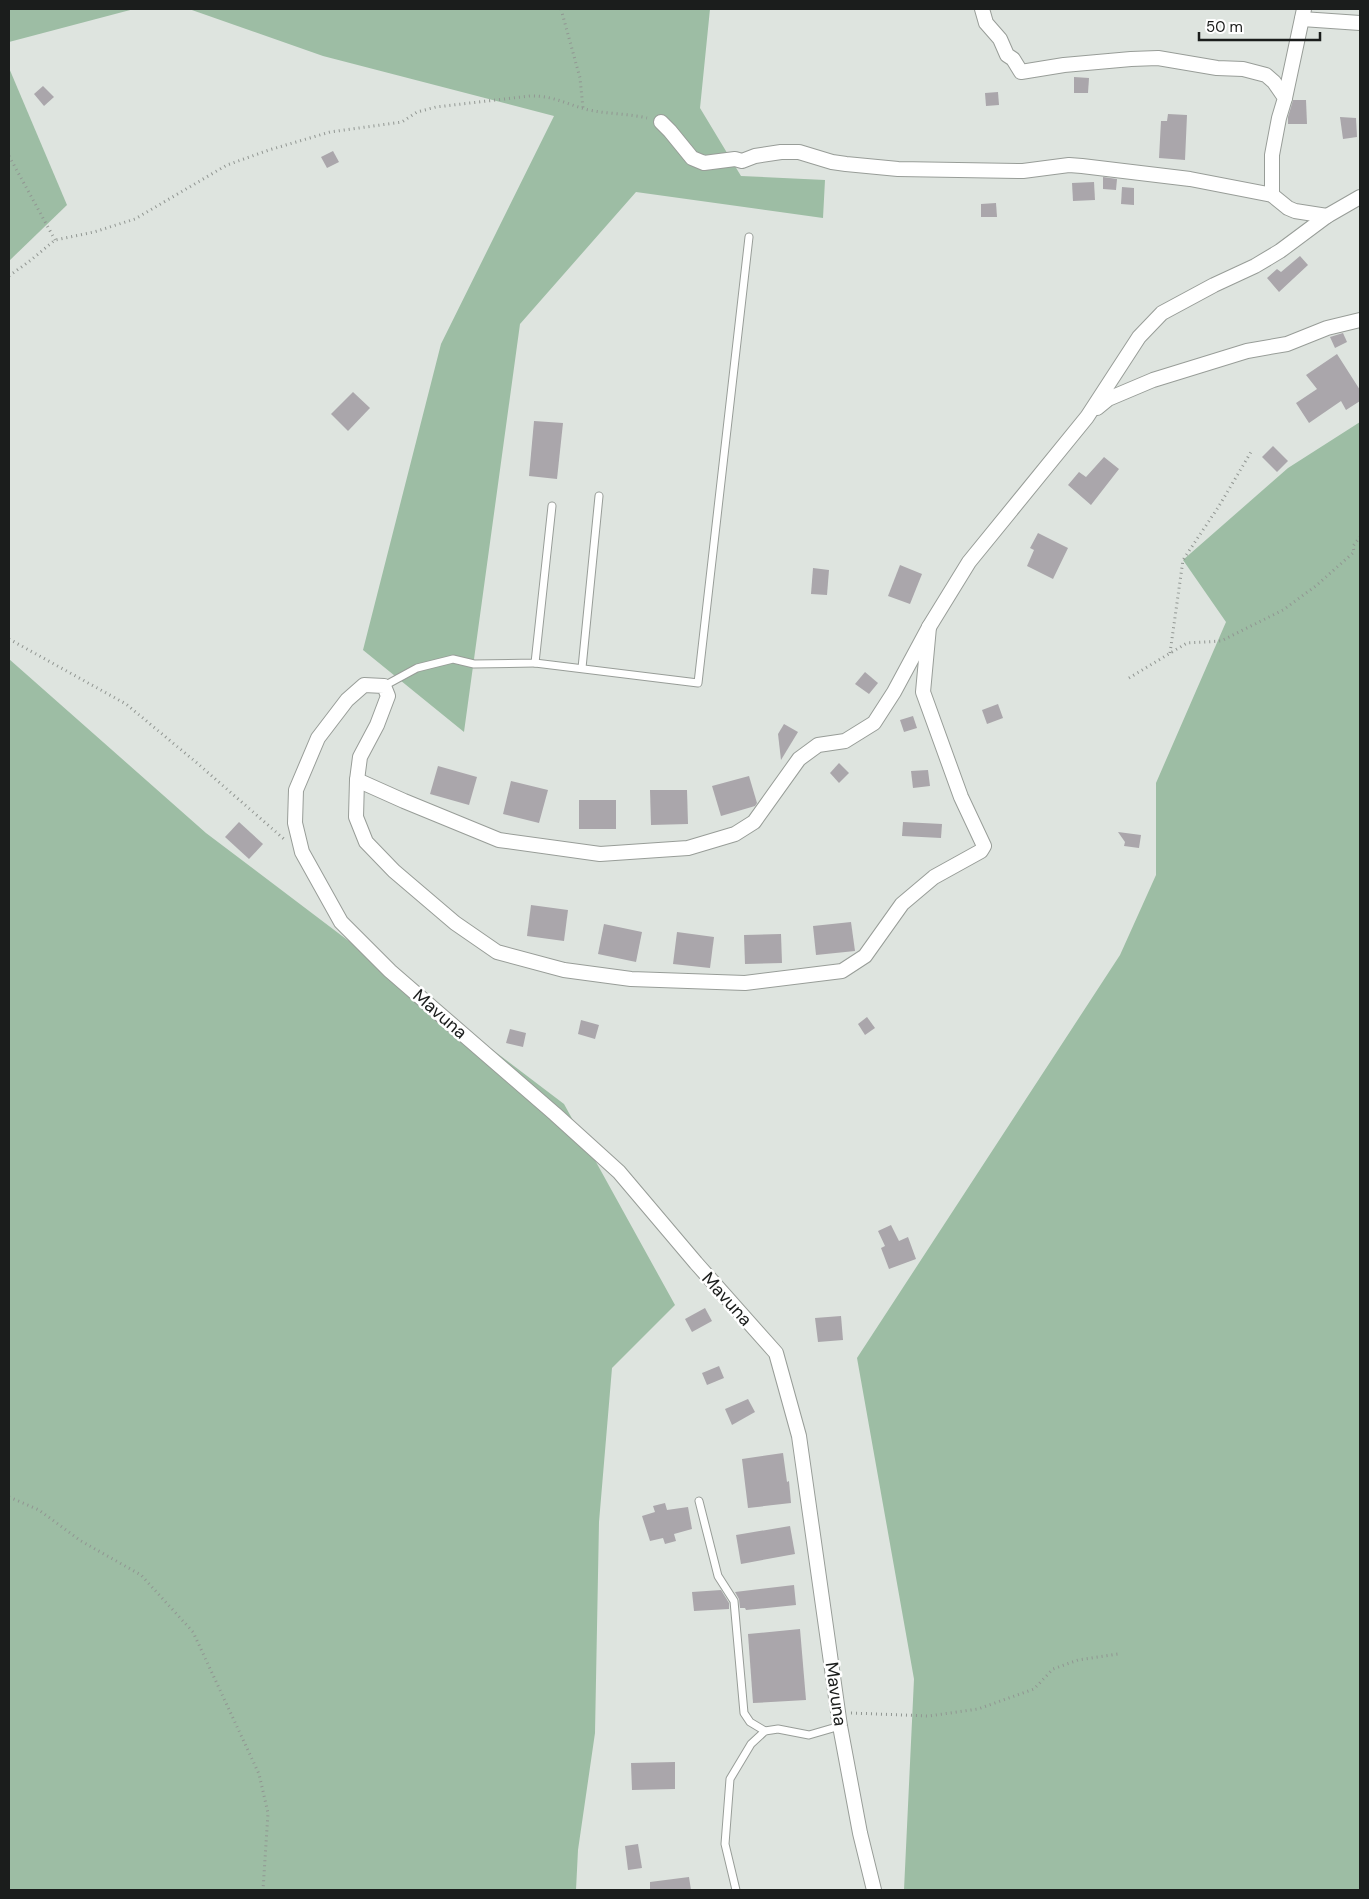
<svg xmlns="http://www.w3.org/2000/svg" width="1369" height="1899" font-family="'DM Sans',sans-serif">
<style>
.green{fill:#9dbda4}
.building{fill:#aaa6ab}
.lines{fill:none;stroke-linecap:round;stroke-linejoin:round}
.service-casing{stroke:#989d98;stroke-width:9}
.minor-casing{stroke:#989d98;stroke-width:16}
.path{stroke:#919692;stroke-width:3;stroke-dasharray:1 4;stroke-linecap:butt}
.service{stroke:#fff;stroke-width:7}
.minor{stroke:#fff;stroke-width:14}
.labels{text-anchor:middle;stroke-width:5;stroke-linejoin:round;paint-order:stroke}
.street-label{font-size:18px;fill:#1b1d1c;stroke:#fff}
</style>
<rect width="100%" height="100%" fill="#dee4df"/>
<g class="green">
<path d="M 9,9 L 134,9 L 9,42 Z"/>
<path d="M 189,9 L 710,9 L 700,108 L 741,176 L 825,180 L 823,218 L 636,192 L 520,324 L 464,732 L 363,650 L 441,344 L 554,116 L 323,56 Z"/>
<path d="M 9,68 L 67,205 L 9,261 Z"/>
<path d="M 1360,422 L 1360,1890 L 904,1890 L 914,1679 L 857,1358 L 1120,955 L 1156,875 L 1156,783 L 1226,622 L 1183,560 L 1288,468 Z"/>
<path d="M 9,659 L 206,833 L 564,1104 L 675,1305 L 612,1368 L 599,1522 L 595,1733 L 578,1850 L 576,1890 L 9,1890 Z"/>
</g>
<g class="building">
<path d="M 1074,77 L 1089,78 L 1088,93 L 1074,93 Z"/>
<path d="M 43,86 L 54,97 L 44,106 L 34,94 Z"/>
<path d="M 998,92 L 999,105 L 986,106 L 985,93 Z"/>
<path d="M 1293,100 L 1306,100 L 1307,124 L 1288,124 L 1288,117 Z"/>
<path d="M 1168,114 L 1187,115 L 1185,160 L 1159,158 L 1161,121 L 1167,121 Z"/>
<path d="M 1340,117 L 1356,118 L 1357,137 L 1343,139 Z"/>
<path d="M 333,151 L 339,162 L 327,168 L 321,157 Z"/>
<path d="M 1103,177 L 1117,179 L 1116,190 L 1103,189 Z"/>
<path d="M 1094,182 L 1095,200 L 1073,201 L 1072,183 Z"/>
<path d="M 1122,187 L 1134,188 L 1134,205 L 1121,204 Z"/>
<path d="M 996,203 L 997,217 L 981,217 L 981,204 Z"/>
<path d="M 1300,256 L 1308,265 L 1279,292 L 1267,278 L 1277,269 L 1281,272 Z"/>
<path d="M 1343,333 L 1347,342 L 1335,348 L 1330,337 Z"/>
<path d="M 1337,354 L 1360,390 L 1360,401 L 1346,410 L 1341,401 L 1309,423 L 1296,403 L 1317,389 L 1306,375 Z"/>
<path d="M 353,392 L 370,408 L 348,431 L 331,414 Z"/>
<path d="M 534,421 L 563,423 L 557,479 L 529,476 Z"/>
<path d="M 1273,446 L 1288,461 L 1277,472 L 1262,457 Z"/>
<path d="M 1104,457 L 1119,469 L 1091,505 L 1068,485 L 1079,472 L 1086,477 Z"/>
<path d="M 1038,533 L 1068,548 L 1053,579 L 1027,566 L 1034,550 L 1030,548 Z"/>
<path d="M 900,565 L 922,574 L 910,604 L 888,596 Z"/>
<path d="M 813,568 L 829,570 L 827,595 L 811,594 Z"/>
<path d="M 865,672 L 878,683 L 869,694 L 855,684 Z"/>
<path d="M 998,704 L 1003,718 L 987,724 L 982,710 Z"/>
<path d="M 913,716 L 917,728 L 904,732 L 900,720 Z"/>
<path d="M 784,724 L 798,732 L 781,760 L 778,734 Z"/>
<path d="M 839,763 L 849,773 L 839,783 L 830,773 Z"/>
<path d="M 438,766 L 477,777 L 469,805 L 430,794 Z"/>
<path d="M 928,770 L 930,786 L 913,788 L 911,771 Z"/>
<path d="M 749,776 L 757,803 L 755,806 L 721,816 L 712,786 Z"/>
<path d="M 511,781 L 548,790 L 539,823 L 503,814 Z"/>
<path d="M 650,790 L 687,790 L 688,824 L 651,825 Z"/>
<rect x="579" y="800" width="37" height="29"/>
<path d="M 239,822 L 263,844 L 249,859 L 225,837 Z"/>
<path d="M 903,822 L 942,824 L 941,838 L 902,836 Z"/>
<path d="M 1118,832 L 1141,835 L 1139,848 L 1124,846 L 1125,842 Z"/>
<path d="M 531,905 L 568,910 L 564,941 L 527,936 Z"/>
<path d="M 851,922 L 855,951 L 816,955 L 813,926 Z"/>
<path d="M 604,924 L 642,932 L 636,962 L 598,954 Z"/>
<path d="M 677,932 L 714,937 L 710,968 L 673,964 Z"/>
<path d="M 781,934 L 782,963 L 745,964 L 744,935 Z"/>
<path d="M 867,1017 L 875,1028 L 865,1035 L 858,1024 Z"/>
<path d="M 581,1020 L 599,1025 L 595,1039 L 578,1034 Z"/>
<path d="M 510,1029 L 526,1033 L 523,1047 L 506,1043 Z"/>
<path d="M 891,1225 L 899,1241 L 908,1237 L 916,1259 L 889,1269 L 881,1248 L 885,1246 L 878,1231 Z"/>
<path d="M 705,1308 L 712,1321 L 692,1332 L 685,1319 Z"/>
<path d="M 841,1316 L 843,1340 L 818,1342 L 815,1318 Z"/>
<path d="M 719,1366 L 724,1378 L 707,1385 L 702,1373 Z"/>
<path d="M 748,1399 L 755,1412 L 732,1425 L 725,1409 Z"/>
<path d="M 783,1453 L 787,1482 L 789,1481 L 791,1503 L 748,1508 L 742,1459 Z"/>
<path d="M 665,1503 L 667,1510 L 688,1507 L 692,1529 L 674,1534 L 676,1541 L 665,1544 L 663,1538 L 650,1541 L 642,1516 L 655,1512 L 653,1506 Z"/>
<path d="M 790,1526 L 795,1554 L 741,1564 L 736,1535 Z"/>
<path d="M 794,1585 L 796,1605 L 746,1610 L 745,1608 L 740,1608 L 739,1599 L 735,1592 Z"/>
<path d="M 721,1590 L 729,1603 L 729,1609 L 694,1611 L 692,1592 Z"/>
<path d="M 800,1629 L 806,1700 L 753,1703 L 748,1634 Z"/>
<path d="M 675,1762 L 675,1789 L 632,1790 L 631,1763 Z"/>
<path d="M 638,1844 L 642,1868 L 628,1870 L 625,1846 Z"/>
<path d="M 689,1877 L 691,1890 L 650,1890 L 650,1882 Z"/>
</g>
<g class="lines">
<defs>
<g id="service">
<path d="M 535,663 L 698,683 L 749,237"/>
<path d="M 582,668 L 599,496"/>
<path d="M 384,686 L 417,668 L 453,659 L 474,664 L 535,663 L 552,506"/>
<path d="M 699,1501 L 718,1576 L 734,1601 L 744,1713 L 750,1722 L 765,1731"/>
<path d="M 736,1890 L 725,1844 L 730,1779 L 751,1744 L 765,1731 L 778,1729 L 809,1735 L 840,1726"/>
</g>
<g id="minor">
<path d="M 982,9 L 986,23 L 1000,39 L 1007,55 L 1013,59 L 1021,72 L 1064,65 L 1131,59 L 1158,58 L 1217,68 L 1243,69 L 1266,75 L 1274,82 L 1285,98 L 1279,118 L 1272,155 L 1272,195"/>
<path d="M 1302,19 L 1360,23"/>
<path d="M 1285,98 L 1304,9"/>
<path d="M 661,122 L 670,131 L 692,158 L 704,163 L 735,159 L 742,161 L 755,156 L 781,152 L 799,152 L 832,162 L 846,164 L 898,169 L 1023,171 L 1069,165 L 1082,166 L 1190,179 L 1272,195 L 1288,208 L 1295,211 L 1327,216"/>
<path d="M 1097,408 L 1108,399 L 1153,380 L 1247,351 L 1287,344 L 1327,328 L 1360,320"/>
<path d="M 357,780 L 404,801 L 499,840 L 600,854 L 688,848 L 735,834 L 754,822 L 799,759 L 818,745 L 845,741 L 874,723 L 894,692 L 929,627 L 969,562 L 1087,417 L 1139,337 L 1162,313 L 1214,285 L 1255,266 L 1280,251 L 1327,216 L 1360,197"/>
<path d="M 874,1890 L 860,1833 L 840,1726 L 799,1436 L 776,1353 L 696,1263 L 619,1172 L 555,1114 L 390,971 L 341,922 L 302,852 L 295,823 L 296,790 L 318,738 L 347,700 L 364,685 L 384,686 L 388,696 L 377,725 L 360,757 L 357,780 L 356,817 L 366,842 L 394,871 L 455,923 L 497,952 L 564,970 L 631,979 L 745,983 L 842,971 L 865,956 L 902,904 L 934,877 L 981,851 L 984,846 L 961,797 L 923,692 L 929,627"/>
</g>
</defs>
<use href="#service" class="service-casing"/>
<use href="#minor" class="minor-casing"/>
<g class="path">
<path d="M 561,9 L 580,78 L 583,108"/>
<path d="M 9,156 L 55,240"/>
<path d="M 9,276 L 31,260 L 55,240 L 94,232 L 135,219 L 227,165 L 269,150 L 330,132 L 402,122 L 417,112 L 436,107 L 530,96 C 555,95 571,107 594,111 C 611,114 630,114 647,118"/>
<path d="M 9,639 L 126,704 L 197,763 L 284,839"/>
<path d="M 1170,653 L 1183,560 L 1219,506 L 1251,452"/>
<path d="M 1129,678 L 1187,643 L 1221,641 L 1283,610 L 1317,585 L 1354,552 L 1353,546 L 1360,537"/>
<path d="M 9,1497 L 39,1510 L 81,1541 L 141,1575 L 193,1632 L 259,1774 L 268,1813 L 263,1890"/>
<path d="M 851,1713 L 929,1716 L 978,1709 L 1034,1689 L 1053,1669 L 1078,1660 L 1118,1654"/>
</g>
<use href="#service" class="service"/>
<use href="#minor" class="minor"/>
</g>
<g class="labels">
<g class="street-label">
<text transform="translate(440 1014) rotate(41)" y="6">Mavuna</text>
<text transform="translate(727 1299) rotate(48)" y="6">Mavuna</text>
<text transform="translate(836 1694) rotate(82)" y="6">Mavuna</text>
</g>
</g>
<rect width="1369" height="1899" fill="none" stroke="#1b1d1c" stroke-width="20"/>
<path d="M1199 32v8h121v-8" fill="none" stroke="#1b1d1c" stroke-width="2.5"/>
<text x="1206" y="32" font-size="15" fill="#1b1d1c" stroke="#ffffff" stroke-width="4" paint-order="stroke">50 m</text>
</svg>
